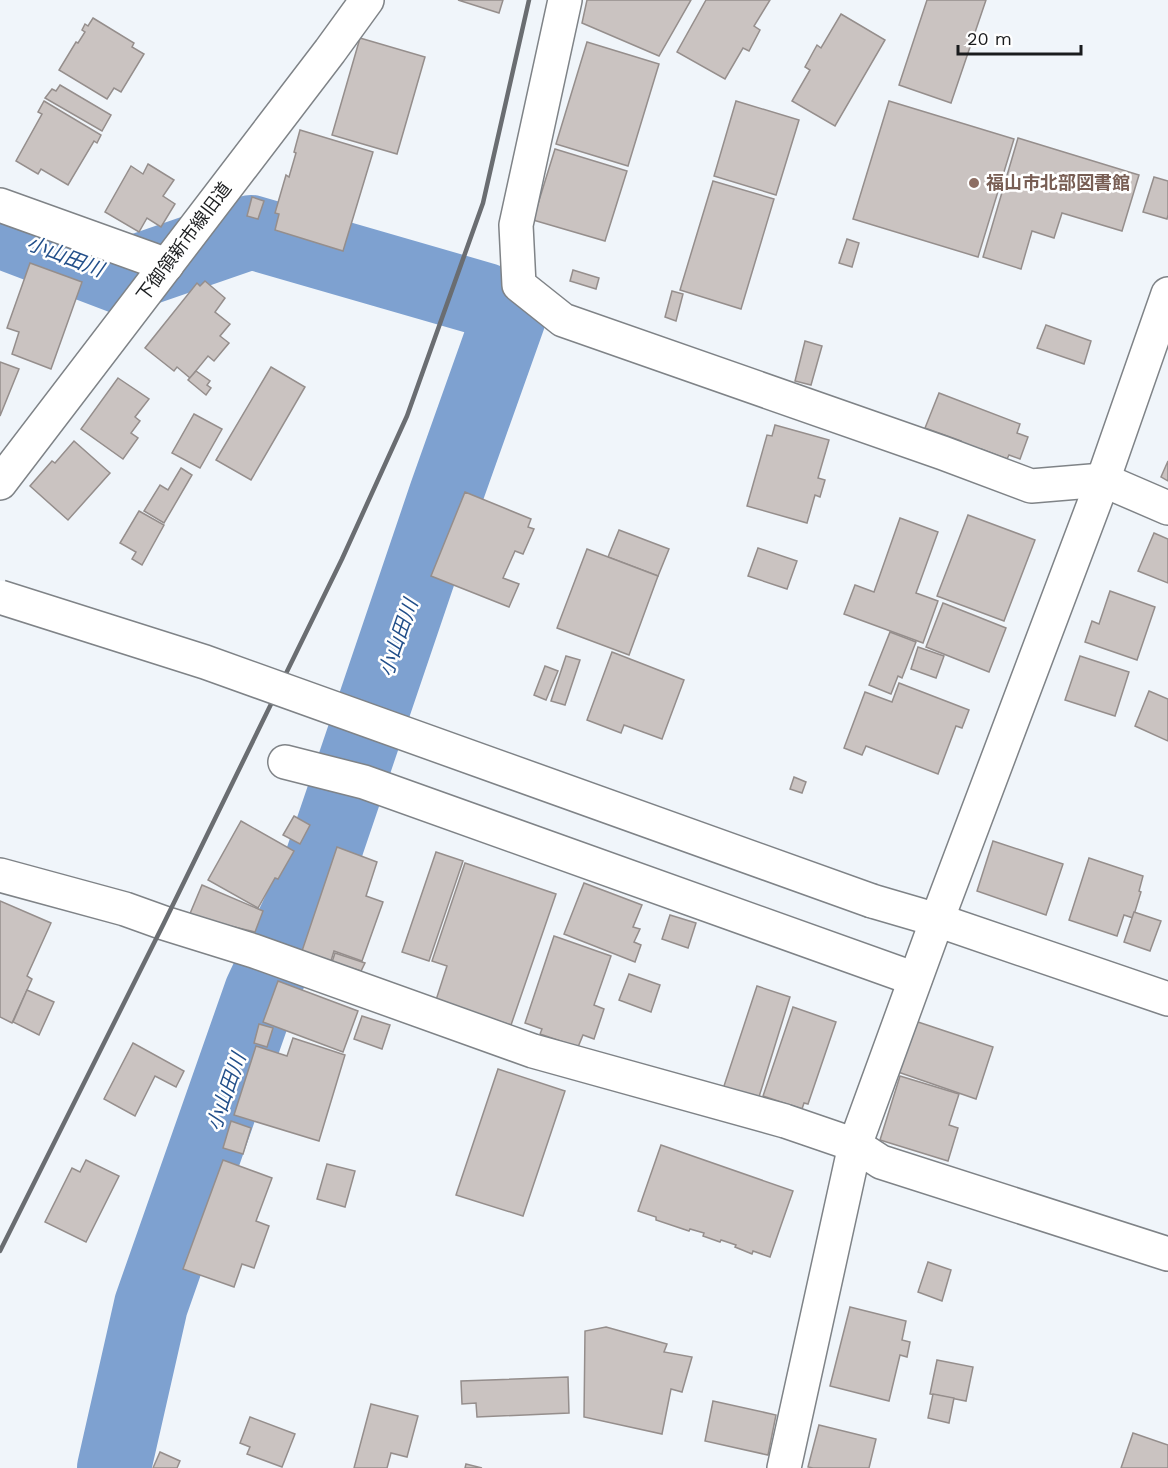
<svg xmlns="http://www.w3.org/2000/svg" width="1168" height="1468" font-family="'Work Sans','Noto Sans JP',sans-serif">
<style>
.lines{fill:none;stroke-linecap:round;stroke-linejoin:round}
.river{stroke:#7ea1d0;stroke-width:74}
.building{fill:#cac3c1;stroke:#958e8c;stroke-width:1.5}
.minor-casing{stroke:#7f8387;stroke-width:36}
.tertiary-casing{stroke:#7f8387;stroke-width:36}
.minor{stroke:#fff;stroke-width:33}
.tertiary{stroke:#fff;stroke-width:33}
.rail{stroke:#6a6d71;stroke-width:4.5}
.tertiary-bridge-casing{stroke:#7f8387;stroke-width:36;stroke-linecap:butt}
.tertiary-bridge{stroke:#fff;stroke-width:33}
.education-dot{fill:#8d6e63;stroke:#fff;stroke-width:2}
.labels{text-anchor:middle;stroke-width:5;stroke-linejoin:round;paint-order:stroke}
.education-label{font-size:18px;font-weight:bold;fill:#785e54;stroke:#fff;text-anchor:start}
.street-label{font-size:18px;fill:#1a1c1e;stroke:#fff}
.water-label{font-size:20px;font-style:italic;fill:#224f8a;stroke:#fff}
</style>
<rect width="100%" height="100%" fill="#f0f5fa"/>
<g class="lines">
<path class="river" d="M 0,231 L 121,277 L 251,232 L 486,300 L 509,317 L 446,494 L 318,871 L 261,992 L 151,1305 L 114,1468"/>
</g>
<g class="building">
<path d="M 458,0 L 503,0 L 499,13 Z"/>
<path d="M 587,0 L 691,0 L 659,56 L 582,23 Z"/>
<path d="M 706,0 L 770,0 L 754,26 L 760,30 L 749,51 L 743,48 L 725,79 L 677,52 Z"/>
<path d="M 927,0 L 986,0 L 951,103 L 899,85 Z"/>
<path d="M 841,14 L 885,40 L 835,126 L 792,101 L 810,70 L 805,67 L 817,45 L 821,48 Z"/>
<path d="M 93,18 L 134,43 L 132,47 L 144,54 L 121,92 L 114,88 L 107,99 L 59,70 L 76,42 L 78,43 L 85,32 L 82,30 L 85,24 L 88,26 Z"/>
<path d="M 360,38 L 425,57 L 397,154 L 332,135 Z"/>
<path d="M 587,42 L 659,64 L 628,166 L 556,144 Z"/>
<path d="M 60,85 L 111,115 L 102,131 L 45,98 L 52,89 L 56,91 Z"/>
<path d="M 44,101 L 101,135 L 97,143 L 94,141 L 68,185 L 41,169 L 38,174 L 16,161 L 42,114 L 38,112 Z"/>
<path d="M 736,101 L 799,120 L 776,195 L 714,176 Z"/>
<path d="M 889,101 L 1014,139 L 978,257 L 853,219 Z"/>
<path d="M 300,130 L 373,152 L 343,251 L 275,230 L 279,214 L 275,213 L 286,175 L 289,177 L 296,153 L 294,152 Z"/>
<path d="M 1018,138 L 1139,175 L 1122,231 L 1062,213 L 1054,238 L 1032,231 L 1021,269 L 983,257 Z"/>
<path d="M 555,149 L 627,171 L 605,241 L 533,220 Z"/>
<path d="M 148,164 L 174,180 L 163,196 L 175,204 L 161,227 L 147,218 L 139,232 L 105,212 L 131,166 L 143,174 Z"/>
<path d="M 1154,177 L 1168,181 L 1168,215 L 1167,219 L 1143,212 Z"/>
<path d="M 713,181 L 774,199 L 741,309 L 680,290 Z"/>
<path d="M 252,197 L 264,201 L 258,219 L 247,216 Z"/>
<path d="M 847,239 L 859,243 L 852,267 L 839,263 Z"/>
<path d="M 30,263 L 82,282 L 51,369 L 12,354 L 19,332 L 7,328 Z"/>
<path d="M 573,270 L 599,278 L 596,289 L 570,281 Z"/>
<path d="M 205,281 L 225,298 L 215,312 L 230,324 L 220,336 L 229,343 L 214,361 L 208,356 L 190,378 L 177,367 L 174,371 L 145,348 L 197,283 L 200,286 Z"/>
<path d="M 672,291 L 683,294 L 676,321 L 665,317 Z"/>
<path d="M 1046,325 L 1091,341 L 1084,364 L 1037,348 Z"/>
<path d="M 805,341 L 822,346 L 811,385 L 795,381 Z"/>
<path d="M 0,362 L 19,369 L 0,416 Z"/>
<path d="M 271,367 L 305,387 L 251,480 L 216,460 Z"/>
<path d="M 196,371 L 210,381 L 207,385 L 211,388 L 206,395 L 188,380 Z"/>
<path d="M 118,378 L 149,399 L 135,417 L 140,421 L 131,433 L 138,438 L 123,459 L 81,429 Z"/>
<path d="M 939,393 L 1020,424 L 1017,433 L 1028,437 L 1020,459 L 1009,455 L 1007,459 L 981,449 L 979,454 L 959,446 L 961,441 L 925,428 Z"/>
<path d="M 194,414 L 222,429 L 200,468 L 172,453 Z"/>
<path d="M 775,425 L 829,440 L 818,478 L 825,480 L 820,497 L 815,495 L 807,523 L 747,506 L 767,435 L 772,436 Z"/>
<path d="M 74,441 L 110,473 L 68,520 L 30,486 L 52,461 L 55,463 Z"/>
<path d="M 1168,461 L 1168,481 L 1161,477 Z"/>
<path d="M 181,468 L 192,475 L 164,523 L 144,511 L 160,485 L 168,490 Z"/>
<path d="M 465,492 L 531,519 L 528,527 L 534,529 L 523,554 L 515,551 L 503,578 L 519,584 L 509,607 L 431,576 Z"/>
<path d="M 139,511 L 164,525 L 142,565 L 132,559 L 136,552 L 120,543 Z"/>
<path d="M 968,515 L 1035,540 L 1004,621 L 937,596 Z"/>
<path d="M 900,518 L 938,532 L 916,593 L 938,601 L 923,643 L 844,614 L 855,585 L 874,592 Z"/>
<path d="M 619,530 L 669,549 L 658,576 L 608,557 Z"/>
<path d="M 1154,533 L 1168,539 L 1168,583 L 1138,571 Z"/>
<path d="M 758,548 L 797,561 L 787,589 L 748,576 Z"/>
<path d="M 587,549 L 658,576 L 629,655 L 557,628 Z"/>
<path d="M 1110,591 L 1155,607 L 1137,660 L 1085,642 L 1092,621 L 1099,624 Z"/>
<path d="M 943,603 L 1006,628 L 989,672 L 926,647 Z"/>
<path d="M 890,632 L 916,642 L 902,678 L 898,676 L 891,694 L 869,685 Z"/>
<path d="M 918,647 L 944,656 L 936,678 L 911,669 Z"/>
<path d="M 612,652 L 684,680 L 662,739 L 624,725 L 621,733 L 587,720 Z"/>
<path d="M 566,656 L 580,660 L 565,705 L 551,701 Z"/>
<path d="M 1080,656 L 1129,672 L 1115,716 L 1065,700 Z"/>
<path d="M 545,666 L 558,671 L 546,700 L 534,695 Z"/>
<path d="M 899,683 L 969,710 L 962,728 L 956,726 L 938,774 L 866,746 L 862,755 L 844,748 L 865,692 L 892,702 Z"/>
<path d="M 1149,691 L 1168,699 L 1168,741 L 1135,726 Z"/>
<path d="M 794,777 L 806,782 L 802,793 L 790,789 Z"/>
<path d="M 294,816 L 310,825 L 300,844 L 283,835 Z"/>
<path d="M 241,821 L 294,851 L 278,879 L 275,878 L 258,908 L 208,880 Z"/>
<path d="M 993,841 L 1063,864 L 1046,915 L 977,891 Z"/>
<path d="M 337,847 L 377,862 L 366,896 L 383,902 L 362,961 L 334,951 L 331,961 L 302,951 Z"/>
<path d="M 436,852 L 463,861 L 429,961 L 402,952 Z"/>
<path d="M 1089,858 L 1143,876 L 1139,891 L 1141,892 L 1133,918 L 1124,915 L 1117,936 L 1069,920 Z"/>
<path d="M 465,863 L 556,894 L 511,1025 L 436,1000 L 447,966 L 432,961 Z"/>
<path d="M 584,883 L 642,905 L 633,927 L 640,929 L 634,942 L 641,945 L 635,962 L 564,934 Z"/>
<path d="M 202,885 L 263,911 L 255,932 L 189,916 Z"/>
<path d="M 0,901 L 51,923 L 27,976 L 32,979 L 12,1023 L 0,1017 Z"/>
<path d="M 1134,912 L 1161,921 L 1150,951 L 1124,942 Z"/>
<path d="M 670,915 L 696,923 L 688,948 L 662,939 Z"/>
<path d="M 554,936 L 611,956 L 594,1005 L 604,1009 L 594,1039 L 583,1035 L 578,1047 L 540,1034 L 542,1029 L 525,1023 Z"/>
<path d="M 335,953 L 365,963 L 361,971 L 332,962 Z"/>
<path d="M 629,974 L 660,985 L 651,1012 L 619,1000 Z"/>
<path d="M 278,981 L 358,1011 L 343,1052 L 263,1022 Z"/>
<path d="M 757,986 L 790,997 L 758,1100 L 723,1089 Z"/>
<path d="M 27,990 L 54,1002 L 39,1035 L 13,1022 Z"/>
<path d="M 793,1007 L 836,1022 L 808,1104 L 804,1103 L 802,1109 L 763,1096 Z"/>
<path d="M 362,1016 L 390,1025 L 382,1049 L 354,1039 Z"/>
<path d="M 915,1021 L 993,1047 L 976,1099 L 898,1072 Z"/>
<path d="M 259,1024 L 273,1028 L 267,1047 L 254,1043 Z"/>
<path d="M 293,1038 L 345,1055 L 319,1141 L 234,1115 L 256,1046 L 287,1056 Z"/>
<path d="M 133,1043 L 184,1071 L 176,1087 L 155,1076 L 135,1116 L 104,1099 Z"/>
<path d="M 498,1069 L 565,1091 L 523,1216 L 456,1195 Z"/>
<path d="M 900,1076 L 959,1094 L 949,1125 L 958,1128 L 948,1161 L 880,1140 Z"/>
<path d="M 231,1121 L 251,1128 L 243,1154 L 223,1148 Z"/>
<path d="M 661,1145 L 793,1191 L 770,1257 L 753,1251 L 752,1254 L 735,1247 L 736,1245 L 721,1240 L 720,1242 L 703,1236 L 704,1233 L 690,1229 L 689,1231 L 656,1220 L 656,1217 L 638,1211 Z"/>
<path d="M 86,1160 L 119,1176 L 86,1242 L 45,1222 L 72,1168 L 80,1172 Z"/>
<path d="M 223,1160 L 272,1178 L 256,1221 L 269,1226 L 254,1268 L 242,1264 L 234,1287 L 183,1269 Z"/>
<path d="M 327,1164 L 355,1171 L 345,1207 L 317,1199 Z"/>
<path d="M 928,1262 L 951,1270 L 942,1301 L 918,1292 Z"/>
<path d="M 850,1307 L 906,1321 L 902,1340 L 910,1342 L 907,1357 L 900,1355 L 889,1401 L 830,1386 Z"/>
<path d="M 606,1327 L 667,1344 L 664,1352 L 692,1357 L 682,1392 L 671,1389 L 662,1434 L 584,1417 L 585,1331 Z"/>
<path d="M 937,1360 L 973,1367 L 966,1401 L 930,1394 Z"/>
<path d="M 568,1377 L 569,1413 L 477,1417 L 476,1403 L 462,1404 L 461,1381 Z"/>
<path d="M 933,1394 L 954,1398 L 949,1423 L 928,1418 Z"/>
<path d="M 713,1401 L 776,1415 L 768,1455 L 705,1441 Z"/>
<path d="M 371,1404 L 418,1416 L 407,1457 L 391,1453 L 387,1468 L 354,1468 Z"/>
<path d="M 250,1417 L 295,1434 L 282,1467 L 247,1454 L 250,1447 L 240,1443 Z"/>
<path d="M 819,1425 L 876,1439 L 869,1468 L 813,1468 L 808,1467 Z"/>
<path d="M 1133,1433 L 1168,1445 L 1168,1468 L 1121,1468 Z"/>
<path d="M 160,1452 L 180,1461 L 177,1468 L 153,1468 Z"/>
<path d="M 466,1464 L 482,1468 L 465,1468 Z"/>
</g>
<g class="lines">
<defs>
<g id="minor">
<path d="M 565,0 L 516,225 L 519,285 L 563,320 L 943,453 L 1031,486 L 1103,480 L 1168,508"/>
<path d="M 0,205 L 167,265"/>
<path d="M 0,483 L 330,51 L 367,0"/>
<path d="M 285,762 L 364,782 L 915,979"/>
<path d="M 0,875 L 125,909 L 164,923 L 254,951 L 533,1051 L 785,1121 L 855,1145 L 881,1162 L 1168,1254"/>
<path d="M 784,1468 L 855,1145 L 937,920 L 1103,480 L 1168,294"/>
</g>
<path id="tertiary" d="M 872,901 L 937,920 L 1168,999"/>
</defs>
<use href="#minor" class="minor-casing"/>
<use href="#tertiary" class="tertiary-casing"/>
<use href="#minor" class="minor"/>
<use href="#tertiary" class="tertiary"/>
<path class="rail" d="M 0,1251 L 164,923 L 342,559 L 407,416 L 483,203 L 529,0"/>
<defs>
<path id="tertiary-bridge" d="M 0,597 L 205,662 L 872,901"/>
</defs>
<use href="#tertiary-bridge" class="tertiary-bridge-casing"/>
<use href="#tertiary-bridge" class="tertiary-bridge"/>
</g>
<circle class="education-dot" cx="974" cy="183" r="6"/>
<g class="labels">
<g class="education-label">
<text x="986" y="189">福山市北部図書館</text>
</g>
<g class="street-label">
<text transform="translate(184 242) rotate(-53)" y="6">下御領新市線旧道</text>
</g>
<g class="water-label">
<text transform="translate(65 256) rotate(21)" y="7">小山田川</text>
<text transform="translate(398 638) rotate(-71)" y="7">小山田川</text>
<text transform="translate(226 1092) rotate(-71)" y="7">小山田川</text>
</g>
</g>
<path d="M958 45v9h123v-9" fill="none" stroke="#1a1c1e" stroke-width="3"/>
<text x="967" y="45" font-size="18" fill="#1a1c1e" stroke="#ffffff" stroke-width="4.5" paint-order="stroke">20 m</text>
</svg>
